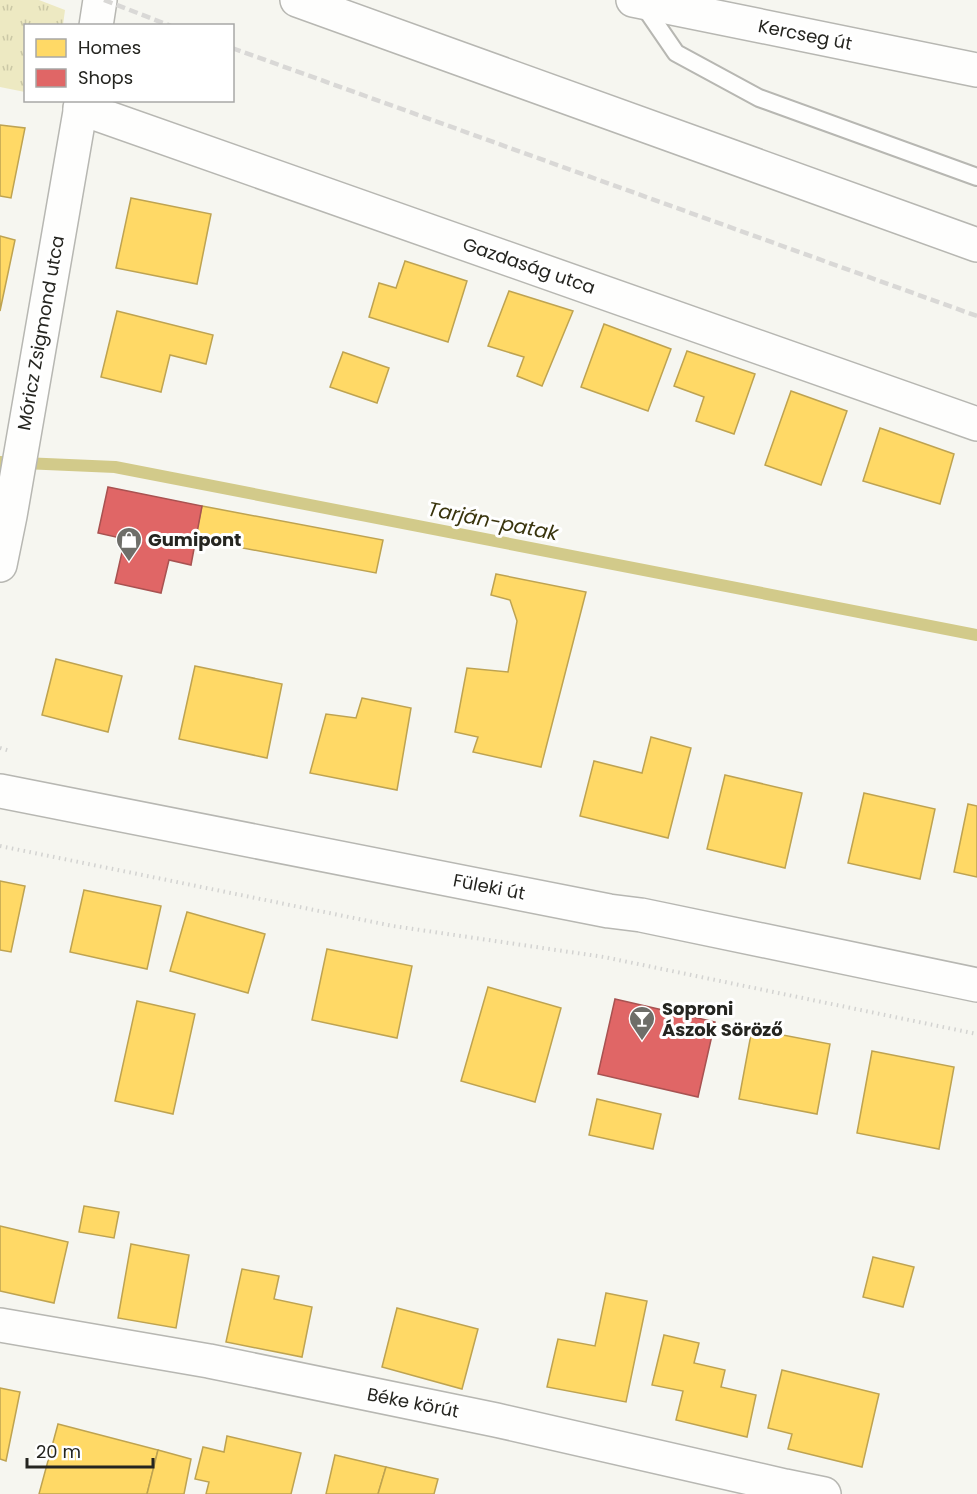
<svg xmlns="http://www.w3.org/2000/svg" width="977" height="1494" font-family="Poppins,sans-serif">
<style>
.grass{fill:url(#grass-tufts)}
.homes{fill:#ffd966;stroke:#bea351;stroke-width:1.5}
.shops{fill:#e06666;stroke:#a85251;stroke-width:1.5}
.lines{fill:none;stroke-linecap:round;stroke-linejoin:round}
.stream{stroke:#d2ca8a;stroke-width:12}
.lane-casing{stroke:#b7b7b2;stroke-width:20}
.street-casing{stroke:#b7b7b2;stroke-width:36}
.primary-casing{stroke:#b7b7b2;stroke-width:36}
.path{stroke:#d3d3d1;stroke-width:4;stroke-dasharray:1.5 4.5;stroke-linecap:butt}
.lane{stroke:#fefefd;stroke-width:16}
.street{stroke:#fefefd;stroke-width:33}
.primary{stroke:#fefefd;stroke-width:33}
.rail{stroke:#d9d8d6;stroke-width:4.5;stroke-dasharray:9 4.5;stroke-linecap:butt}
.labels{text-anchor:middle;stroke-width:6;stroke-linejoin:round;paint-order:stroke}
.street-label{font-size:18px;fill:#252520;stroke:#fff}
.poi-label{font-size:18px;font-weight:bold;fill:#252520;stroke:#fff;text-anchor:start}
.water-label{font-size:20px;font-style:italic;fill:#39340d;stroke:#fff}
</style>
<defs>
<pattern id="grass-tufts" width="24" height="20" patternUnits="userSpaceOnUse" patternTransform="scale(1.5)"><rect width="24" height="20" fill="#ede9c2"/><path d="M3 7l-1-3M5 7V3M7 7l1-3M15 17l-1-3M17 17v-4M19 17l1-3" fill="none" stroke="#cbc8a6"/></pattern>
</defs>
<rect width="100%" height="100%" fill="#f6f6f0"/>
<path class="grass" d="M 0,0 L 39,0 L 65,10 L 63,25 L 26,26 L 25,92 L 0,87 Z"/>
<g class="homes">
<path d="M 0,125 L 25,128 L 11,198 L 0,196 Z"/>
<path d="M 131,198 L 211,214 L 197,284 L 116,268 Z"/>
<path d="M 0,236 L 15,240 L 0,311 Z"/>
<path d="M 405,261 L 467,281 L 448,342 L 369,317 L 379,283 L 396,288 Z"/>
<path d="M 509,291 L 573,311 L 542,386 L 517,376 L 524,357 L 488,346 Z"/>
<path d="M 117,311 L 213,335 L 206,364 L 170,355 L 161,392 L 101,377 Z"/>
<path d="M 604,324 L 671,349 L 648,411 L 581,387 Z"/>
<path d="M 687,351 L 755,374 L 734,434 L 696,421 L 704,397 L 674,386 Z"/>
<path d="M 343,352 L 389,368 L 377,403 L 330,387 Z"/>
<path d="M 791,391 L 847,411 L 821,485 L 765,465 Z"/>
<path d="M 880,428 L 954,454 L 940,504 L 863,481 Z"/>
<path d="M 202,506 L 383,540 L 376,573 L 195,539 Z"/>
<path d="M 496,574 L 586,592 L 541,767 L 473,752 L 478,737 L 455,732 L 467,668 L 508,672 L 517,621 L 510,600 L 491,595 Z"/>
<path d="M 56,659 L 122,676 L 108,732 L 42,715 Z"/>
<path d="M 195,666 L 282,684 L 267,758 L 179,739 Z"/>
<path d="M 362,698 L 411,708 L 397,790 L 310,773 L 326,714 L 356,718 Z"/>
<path d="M 651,737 L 691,748 L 668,838 L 580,816 L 594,761 L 642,773 Z"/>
<path d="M 725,775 L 802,793 L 785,868 L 707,849 Z"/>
<path d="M 864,793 L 935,809 L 920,879 L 848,863 Z"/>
<path d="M 968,804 L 977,806 L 977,877 L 954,872 Z"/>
<path d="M 0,881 L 25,886 L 11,952 L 0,950 Z"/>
<path d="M 84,890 L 161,906 L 147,969 L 70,952 Z"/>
<path d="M 187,912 L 265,934 L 248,993 L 170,971 Z"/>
<path d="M 327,949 L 412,966 L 397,1038 L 312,1020 Z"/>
<path d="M 488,987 L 561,1008 L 535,1102 L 461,1081 Z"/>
<path d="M 137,1001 L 195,1014 L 173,1114 L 115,1101 Z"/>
<path d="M 752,1029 L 830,1044 L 817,1114 L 739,1099 Z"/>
<path d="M 872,1051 L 954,1067 L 939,1149 L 857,1133 Z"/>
<path d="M 597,1099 L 661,1114 L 653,1149 L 589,1135 Z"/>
<path d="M 84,1206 L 119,1212 L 114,1238 L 79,1232 Z"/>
<path d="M 0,1226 L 68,1242 L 54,1303 L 0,1291 Z"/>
<path d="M 131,1244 L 189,1255 L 176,1328 L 118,1318 Z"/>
<path d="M 873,1257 L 914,1267 L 903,1307 L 863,1297 Z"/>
<path d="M 242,1269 L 279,1276 L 274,1299 L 312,1307 L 302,1357 L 226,1342 Z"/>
<path d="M 606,1293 L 647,1301 L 626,1402 L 547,1387 L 558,1339 L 595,1346 Z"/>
<path d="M 397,1308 L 478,1329 L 462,1389 L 382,1367 Z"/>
<path d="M 664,1335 L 699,1343 L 694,1363 L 725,1370 L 721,1387 L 756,1395 L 747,1437 L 676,1420 L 683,1391 L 652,1385 Z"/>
<path d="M 782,1370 L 879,1394 L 862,1467 L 788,1449 L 792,1434 L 768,1428 Z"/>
<path d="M 0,1388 L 20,1392 L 6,1461 L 0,1459 Z"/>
<path d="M 58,1424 L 158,1450 L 147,1494 L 39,1494 Z"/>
<path d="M 227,1436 L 301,1453 L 291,1494 L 206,1494 L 209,1482 L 195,1479 L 203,1447 L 224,1452 Z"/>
<path d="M 158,1450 L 191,1459 L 184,1494 L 147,1494 Z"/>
<path d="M 335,1455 L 386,1467 L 378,1494 L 326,1494 Z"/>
<path d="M 386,1467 L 438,1479 L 434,1494 L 378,1494 Z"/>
</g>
<g class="shops">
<path d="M 108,487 L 202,506 L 191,565 L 169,560 L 161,593 L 115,583 L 125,539 L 98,533 Z"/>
<path d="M 615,999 L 715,1022 L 698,1097 L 598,1074 Z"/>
</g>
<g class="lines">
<path class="stream" d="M 0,462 L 115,467 L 977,635"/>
<defs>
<path id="lane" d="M 641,2 L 676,53 L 759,98 L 977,177"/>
<g id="street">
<path d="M 633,0 L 977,70"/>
<path d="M 96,26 L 100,0"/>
<path d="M 80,108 L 977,424"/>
<path d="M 0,565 L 10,516 L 82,100"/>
<path d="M 0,1325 L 209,1361 L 496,1420 L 785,1486 L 824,1494"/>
</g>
<g id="primary">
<path d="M 297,0 L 977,245"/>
<path d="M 0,791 L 609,911 L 641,915 L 977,985"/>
</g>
</defs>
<use href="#lane" class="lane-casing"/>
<use href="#street" class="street-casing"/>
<use href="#primary" class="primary-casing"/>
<g class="path">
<path d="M 0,748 L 10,751"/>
<path d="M 0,846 L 393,926 L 604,957 L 977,1034"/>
</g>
<use href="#lane" class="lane"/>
<use href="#street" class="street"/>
<use href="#primary" class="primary"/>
<g class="rail">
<path d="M 104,0 L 171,26"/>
<path d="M 232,48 L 977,316"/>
</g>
</g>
<defs>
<symbol id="shop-pin" viewBox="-11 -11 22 30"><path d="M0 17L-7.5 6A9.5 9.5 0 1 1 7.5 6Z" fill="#6e6e69" stroke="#fff"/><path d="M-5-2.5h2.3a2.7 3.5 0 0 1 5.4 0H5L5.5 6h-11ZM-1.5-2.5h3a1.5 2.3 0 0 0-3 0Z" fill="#fff"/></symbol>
<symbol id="bar-pin" viewBox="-11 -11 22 30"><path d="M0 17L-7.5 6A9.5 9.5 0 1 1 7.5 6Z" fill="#6e6e69" stroke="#fff"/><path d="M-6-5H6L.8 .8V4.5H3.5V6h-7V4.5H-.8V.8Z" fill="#fff"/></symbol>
</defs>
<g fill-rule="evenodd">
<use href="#shop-pin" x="114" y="525" width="30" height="40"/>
<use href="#bar-pin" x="627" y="1004" width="30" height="40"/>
</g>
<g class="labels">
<g class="street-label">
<text transform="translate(805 35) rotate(11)" y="6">Kercseg út</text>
<text transform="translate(529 266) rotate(19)" y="6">Gazdaság utca</text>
<text transform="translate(41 333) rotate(-80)" y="6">Móricz Zsigmond utca</text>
<text transform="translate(489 887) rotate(11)" y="6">Füleki út</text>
<text transform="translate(413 1403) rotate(11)" y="6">Béke körút</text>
</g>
<g class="poi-label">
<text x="148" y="546">Gumipont</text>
<text x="662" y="1015">Soproni<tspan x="662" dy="21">Ászok Söröző</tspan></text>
</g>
<g class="water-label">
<text transform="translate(493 521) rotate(11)" y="7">Tarján-patak</text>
</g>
</g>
<rect x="24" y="24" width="210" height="78" fill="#ffffff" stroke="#a8a8a6" stroke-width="1.5"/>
<rect x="36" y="39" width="30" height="18" fill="#ffd966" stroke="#a8a8a6" stroke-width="1.5"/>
<text x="78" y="54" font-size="18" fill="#252520">Homes</text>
<rect x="36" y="69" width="30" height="18" fill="#e06666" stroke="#a8a8a6" stroke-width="1.5"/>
<text x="78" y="84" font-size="18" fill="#252520">Shops</text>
<path d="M27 1458v9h126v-9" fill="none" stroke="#252520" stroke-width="3"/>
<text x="36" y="1458" font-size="18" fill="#252520" stroke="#ffffff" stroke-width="4.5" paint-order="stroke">20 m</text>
</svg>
